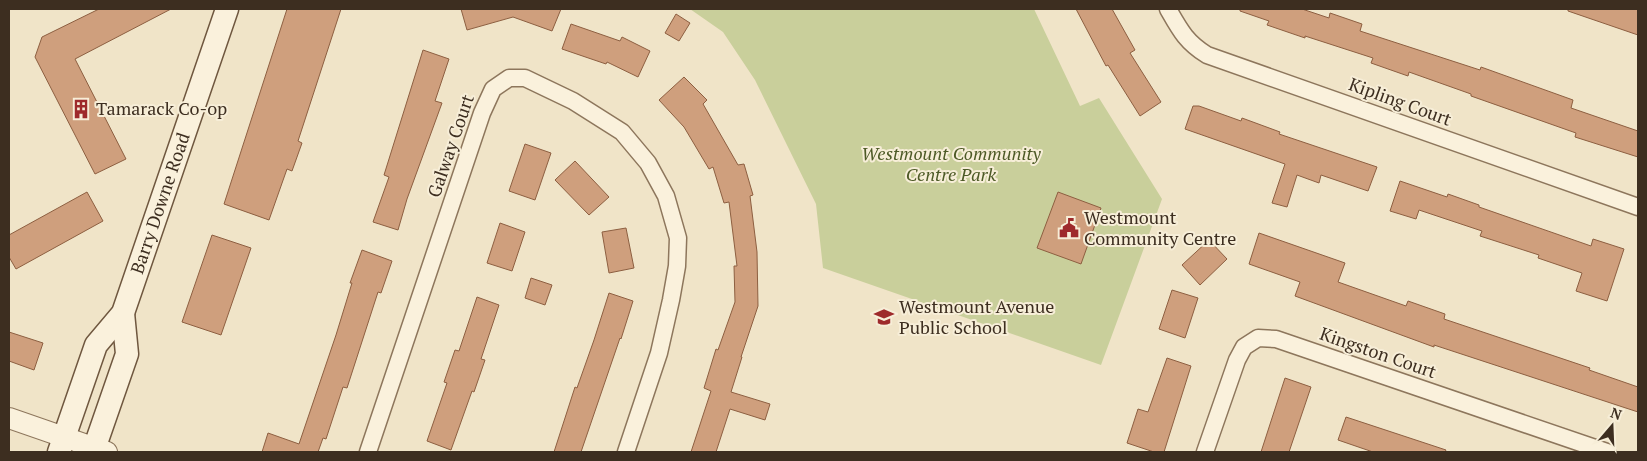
<svg xmlns="http://www.w3.org/2000/svg" width="1647" height="461" font-family="'PT Serif',serif">
<style>
.green{fill:#c9cf9b}
.building{fill:#cf9f7d;stroke:#8d5f41}
.lines{fill:none;stroke-linecap:round;stroke-linejoin:round}
.minor-casing{stroke:#8d765c;stroke-width:19}
.tertiary-casing{stroke:#8d765c;stroke-width:22}
.secondary-casing{stroke:#6f573f;stroke-width:25}
.minor{stroke:#faf1dc;stroke-width:16}
.tertiary{stroke:#faf1dc;stroke-width:20}
.secondary{stroke:#faf1dc;stroke-width:22}
.labels{text-anchor:middle;stroke-width:4;stroke-linejoin:round;paint-order:stroke}
.street-label{font-size:18px;fill:#3d2e20;stroke:#f7eed8}
.poi-label{font-size:18px;fill:#3d2e20;stroke:#f7eed8;text-anchor:start}
.park-label{font-size:18px;font-style:italic;fill:#4d5a26;stroke:#f7eed8}
</style>
<rect width="100%" height="100%" fill="#f0e4c8"/>
<path class="green" d="M 690,9 L 1034,9 L 1080,106 L 1099,98 L 1162,199 L 1101,365 L 823,268 L 816,204 L 755,80 L 723,32 Z"/>
<g class="building">
<path d="M 99,9 L 171,9 L 75,59 L 126,159 L 95,174 L 35,57 L 42,37 Z"/>
<path d="M 287,9 L 341,9 L 298,141 L 302,143 L 292,171 L 287,169 L 269,220 L 224,204 Z"/>
<path d="M 461,9 L 561,9 L 552,31 L 513,17 L 467,30 Z"/>
<path d="M 1076,9 L 1112,9 L 1135,50 L 1130,53 L 1161,102 L 1140,116 L 1108,65 L 1106,66 Z"/>
<path d="M 1240,9 L 1302,9 L 1329,18 L 1330,13 L 1362,24 L 1360,31 L 1480,70 L 1481,67 L 1573,100 L 1571,108 L 1638,131 L 1638,157 L 1575,137 L 1576,133 L 1471,96 L 1471,94 L 1409,72 L 1408,76 L 1371,63 L 1373,58 L 1305,36 L 1305,38 L 1267,25 L 1269,21 L 1240,11 Z"/>
<path d="M 1568,9 L 1638,9 L 1638,35 L 1568,11 Z"/>
<path d="M 676,14 L 690,23 L 679,41 L 665,33 Z"/>
<path d="M 571,24 L 620,41 L 622,37 L 650,51 L 638,77 L 607,62 L 606,64 L 562,49 Z"/>
<path d="M 423,50 L 449,59 L 435,101 L 442,103 L 407,199 L 398,230 L 373,222 L 389,177 L 384,175 Z"/>
<path d="M 684,77 L 707,100 L 703,104 L 738,165 L 744,164 L 753,195 L 750,196 L 757,252 L 758,306 L 741,357 L 742,357 L 731,392 L 770,404 L 765,420 L 730,409 L 716,452 L 691,452 L 711,391 L 704,388 L 716,349 L 718,350 L 735,302 L 734,266 L 737,266 L 729,202 L 724,203 L 713,167 L 709,169 L 684,127 L 659,100 Z"/>
<path d="M 1193,106 L 1199,106 L 1241,121 L 1242,118 L 1280,132 L 1279,134 L 1377,167 L 1368,191 L 1321,175 L 1319,183 L 1297,175 L 1287,207 L 1272,203 L 1285,164 L 1185,129 Z"/>
<path d="M 525,144 L 551,153 L 535,200 L 509,191 Z"/>
<path d="M 575,161 L 609,197 L 589,215 L 555,180 Z"/>
<path d="M 1400,181 L 1447,197 L 1448,194 L 1479,205 L 1479,207 L 1591,246 L 1593,239 L 1624,249 L 1607,301 L 1576,291 L 1582,273 L 1538,258 L 1539,255 L 1480,236 L 1482,231 L 1419,210 L 1416,219 L 1390,211 Z"/>
<path d="M 87,192 L 103,221 L 16,269 L 9,257 L 9,235 Z"/>
<path d="M 1058,192 L 1101,208 L 1081,264 L 1037,248 Z"/>
<path d="M 500,223 L 525,232 L 512,271 L 487,263 Z"/>
<path d="M 626,228 L 634,268 L 609,273 L 602,232 Z"/>
<path d="M 1259,233 L 1345,263 L 1338,282 L 1406,306 L 1408,301 L 1445,314 L 1444,319 L 1590,368 L 1589,370 L 1638,387 L 1638,412 L 1434,345 L 1434,347 L 1295,296 L 1300,282 L 1249,264 Z"/>
<path d="M 212,235 L 251,248 L 221,335 L 182,322 Z"/>
<path d="M 1209,240 L 1227,259 L 1200,285 L 1182,265 Z"/>
<path d="M 362,250 L 392,261 L 381,293 L 378,292 L 347,388 L 343,387 L 326,439 L 323,438 L 318,452 L 262,452 L 268,433 L 299,444 L 336,335 L 352,283 L 350,283 Z"/>
<path d="M 531,278 L 552,285 L 545,305 L 525,298 Z"/>
<path d="M 1172,290 L 1198,298 L 1185,338 L 1159,329 Z"/>
<path d="M 609,293 L 633,301 L 621,339 L 620,338 L 581,452 L 554,452 L 575,387 L 577,388 L 594,340 Z"/>
<path d="M 477,297 L 499,305 L 481,359 L 485,360 L 474,392 L 472,391 L 451,450 L 427,441 L 447,383 L 444,382 L 455,350 L 459,351 Z"/>
<path d="M 9,332 L 43,343 L 34,370 L 9,361 Z"/>
<path d="M 1167,358 L 1191,366 L 1164,452 L 1154,452 L 1127,443 L 1138,409 L 1148,412 Z"/>
<path d="M 1285,378 L 1311,387 L 1289,452 L 1261,452 Z"/>
<path d="M 1346,417 L 1446,450 L 1445,452 L 1373,452 L 1338,440 Z"/>
</g>
<g class="lines">
<defs>
<g id="minor">
<path d="M 1168,9 C 1180,30 1186,42 1207,55 L 1638,207"/>
<path d="M 368,452 L 482,113 L 493,89 L 509,78 L 525,78 L 573,101 L 622,132 L 648,163 L 666,196 L 678,238 L 677,266 L 671,300 L 659,353 L 626,452"/>
<path d="M 1205,452 L 1237,360 L 1244,347 L 1258,338 L 1276,339 L 1607,452"/>
</g>
<path id="tertiary" d="M 9,418 L 107,452"/>
<g id="secondary">
<path id="s1" d="M 59,452 L 96,345 L 123,313 L 227,9"/>
<path d="M 93,452 L 127,354 L 123,313"/>
</g>
</defs>
<use href="#minor" class="minor-casing"/>
<use href="#tertiary" class="tertiary-casing"/>
<use href="#secondary" class="secondary-casing"/>
<use href="#minor" class="minor"/>
<use href="#tertiary" class="tertiary"/>
<use href="#secondary" class="secondary"/>
</g>
<defs>
<symbol id="building-bare" viewBox="-9 -9 18 18"><path d="M-4-6H4V6H1V3H-1V6H-4ZM-2.5-4.3h1.7v1.8h-1.7ZM.8-4.3h1.7v1.8H.8ZM-2.5-1h1.7V.8h-1.7ZM.8-1h1.7V.8H.8Z" fill="#9e2a2b" stroke="#f7eed8" stroke-width="2.5" paint-order="stroke"/></symbol>
<symbol id="civic-bare" viewBox="-9 -9 18 18"><path d="M-.6-6.5H3V-4.5H.6V-3L4-1V1h2V6H-6V1h2V-1L-.6-3ZM-1.2 2.5V6h2.4V2.5Z" fill="#9e2a2b" stroke="#f7eed8" stroke-width="2.5" paint-order="stroke"/></symbol>
<symbol id="school-bare" viewBox="-9 -9 18 18"><path d="M0-5L7-2L0 1L-7-2ZM-4 1L0 2.5L4 1V4Q0 6-4 4Z" fill="#9e2a2b" stroke="#f7eed8" stroke-width="2.5" paint-order="stroke"/></symbol>
</defs>
<g fill-rule="evenodd">
<use href="#building-bare" x="67" y="95" width="28" height="28"/>
<use href="#civic-bare" x="1055" y="214" width="28" height="28"/>
<use href="#school-bare" x="870" y="303" width="28" height="28"/>
</g>
<g class="labels">
<g class="street-label">
<text transform="translate(1400 102) rotate(20)" y="6">Kipling Court</text>
<text transform="translate(451 146) rotate(-71)" y="6">Galway Court</text>
<text dy="6" stroke="none"><textPath href="#s1" startOffset="271">Barry Downe Road</textPath></text>
<text transform="translate(1378 353) rotate(19)" y="6">Kingston Court</text>
</g>
<g class="poi-label">
<text x="96" y="115">Tamarack Co-op</text>
<text x="1084" y="224">Westmount<tspan x="1084" dy="21">Community Centre</tspan></text>
<text x="899" y="313">Westmount Avenue<tspan x="899" dy="21">Public School</tspan></text>
</g>
<g class="park-label">
<text x="951" y="160">Westmount Community<tspan x="951" dy="21">Centre Park</tspan></text>
</g>
</g>
<rect width="1647" height="461" fill="none" stroke="#3d2e20" stroke-width="20"/>
<g transform="translate(1612 426) rotate(19)" stroke="#f7eed8" stroke-width="4" paint-order="stroke">
<path d="M0-4L9 19L0 12L-9 19Z" fill="#3d2e20"/>
<text y="-8" font-size="14" font-weight="bold" text-anchor="middle" fill="#3d2e20">N</text>
</g>
</svg>
